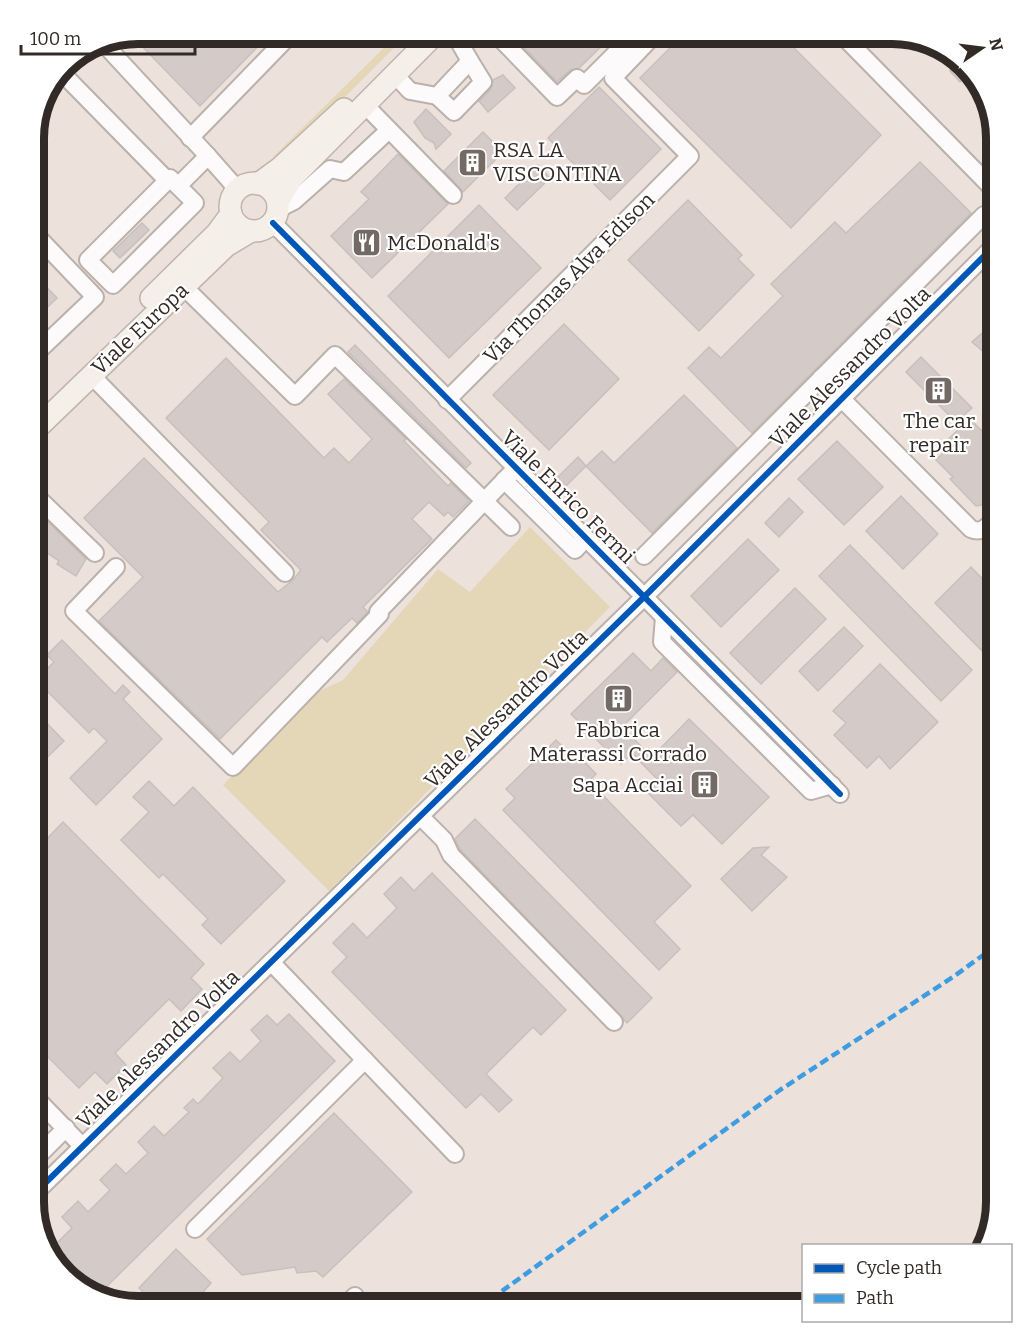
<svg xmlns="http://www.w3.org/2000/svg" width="1030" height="1340" font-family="Bitter,serif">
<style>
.green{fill:#e4d7b7}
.building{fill:#d4cac7;stroke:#c9bfbc;stroke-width:1.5}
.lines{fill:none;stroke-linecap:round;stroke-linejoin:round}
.minor-casing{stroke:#bab1ac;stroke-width:20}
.major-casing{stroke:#c1b4aa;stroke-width:24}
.minor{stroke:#fcfafa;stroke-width:16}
.major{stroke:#f5efe9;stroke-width:21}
.quiet{stroke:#3e9ce0;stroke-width:4.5;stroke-dasharray:9 4.5;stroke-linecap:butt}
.cycleway-casing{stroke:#fff;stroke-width:10}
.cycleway{stroke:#0057b8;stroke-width:6}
.labels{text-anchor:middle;stroke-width:4.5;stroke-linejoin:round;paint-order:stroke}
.poi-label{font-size:21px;fill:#322a26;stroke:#fff;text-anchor:start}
.street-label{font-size:21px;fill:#322a26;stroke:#fff}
.rim{fill:none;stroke:#322a26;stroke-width:8}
</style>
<rect width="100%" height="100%" fill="#ede1db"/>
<g class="green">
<path d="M 399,33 L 409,33 L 279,163 L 273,157 Z"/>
<path d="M 530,527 L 610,607 L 329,891 L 223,785 L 313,694 L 343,680 L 438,569 L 470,592 Z"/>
</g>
<g class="building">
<path d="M 139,33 L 271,33 L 200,106 L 134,38 Z"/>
<path d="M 510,33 L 615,33 L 579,68 L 570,70 L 557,82 Z"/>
<path d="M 685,33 L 779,33 L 881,135 L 791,228 L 640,78 Z"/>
<path d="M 960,62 L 971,72 L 960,82 L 950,71 Z"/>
<path d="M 503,75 L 515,88 L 488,112 L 479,101 L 491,89 L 493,80 Z"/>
<path d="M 599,87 L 661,149 L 610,200 L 548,138 Z"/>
<path d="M 426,109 L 451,134 L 436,149 L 434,143 L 425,138 L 414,122 Z"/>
<path d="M 483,132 L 503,152 L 463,192 L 444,171 Z"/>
<path d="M 398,154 L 448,204 L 372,278 L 331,236 L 369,199 L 361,192 Z"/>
<path d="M 920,162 L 971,213 L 752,433 L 688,368 L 709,347 L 721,358 L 783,296 L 771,284 L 835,222 L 846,233 Z"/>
<path d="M 538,165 L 550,178 L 517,210 L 505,198 Z"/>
<path d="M 688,200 L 742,255 L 738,259 L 754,275 L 699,331 L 628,260 Z"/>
<path d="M 479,205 L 541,268 L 449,358 L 388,296 Z"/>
<path d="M 142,223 L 149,230 L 120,258 L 113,251 Z"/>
<path d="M 33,273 L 57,298 L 33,321 Z"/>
<path d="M 997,320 L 997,363 L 972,342 Z"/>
<path d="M 564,324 L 619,379 L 549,450 L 493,395 Z"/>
<path d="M 355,345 L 471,463 L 466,468 L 348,352 Z"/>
<path d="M 921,357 L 972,408 L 965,414 L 997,446 L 997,470 L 983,485 L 992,494 L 981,505 L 976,506 L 950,479 L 953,477 L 936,460 L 943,453 L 939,448 L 961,427 L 906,372 Z"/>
<path d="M 226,358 L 324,458 L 334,448 L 349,463 L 372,439 L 328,394 L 344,379 L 406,439 L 404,441 L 448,486 L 451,483 L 469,501 L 453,517 L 448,512 L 444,516 L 429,502 L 412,519 L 432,539 L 363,607 L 368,612 L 357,623 L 352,618 L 327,642 L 322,637 L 220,739 L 99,621 L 143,577 L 84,518 L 144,458 L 278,592 L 293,580 L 301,570 L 261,530 L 269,522 L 166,418 Z"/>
<path d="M 997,394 L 997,421 L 984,407 Z"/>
<path d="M 684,395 L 737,448 L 652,533 L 586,466 L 602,451 L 614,463 Z"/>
<path d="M 837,441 L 883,487 L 844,525 L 798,479 Z"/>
<path d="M 578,457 L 586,466 L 562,490 L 554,481 Z"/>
<path d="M 901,496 L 938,534 L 903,569 L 866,531 Z"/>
<path d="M 789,498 L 803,512 L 779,537 L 765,523 Z"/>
<path d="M 33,511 L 40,514 L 86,559 L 76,576 L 57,564 L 59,561 L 44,551 L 46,547 L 33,539 Z"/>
<path d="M 748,539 L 779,570 L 721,627 L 691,596 Z"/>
<path d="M 850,545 L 972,670 L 941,701 L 819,576 Z"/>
<path d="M 971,567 L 997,594 L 997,642 L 985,654 L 935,603 Z"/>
<path d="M 795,588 L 826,619 L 761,684 L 730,653 Z"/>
<path d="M 844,627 L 863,646 L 818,691 L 799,671 Z"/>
<path d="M 62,640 L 115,694 L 123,685 L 130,692 L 123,699 L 162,739 L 96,805 L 70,778 L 107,741 L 94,728 L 89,733 L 36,680 L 54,662 L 47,655 Z"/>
<path d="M 633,653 L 651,671 L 663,658 L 677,672 L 622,727 L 652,757 L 689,719 L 769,797 L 722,844 L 693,815 L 681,826 L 646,791 L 657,779 L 632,753 L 621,764 L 571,714 Z"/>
<path d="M 880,664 L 938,722 L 890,769 L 879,756 L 867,768 L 834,735 L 846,723 L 833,711 Z"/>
<path d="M 33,709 L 64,741 L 33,771 Z"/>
<path d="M 556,740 L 572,756 L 576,753 L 596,774 L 589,781 L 691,886 L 654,922 L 680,949 L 659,970 L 503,810 L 515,798 L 506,789 Z"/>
<path d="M 149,781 L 174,806 L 193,787 L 285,881 L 221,944 L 202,925 L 208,919 L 163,874 L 159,878 L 121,840 L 149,812 L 133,797 Z"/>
<path d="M 475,819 L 652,998 L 627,1023 L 460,849 L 455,839 Z"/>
<path d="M 63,822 L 204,964 L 191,978 L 202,989 L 181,1011 L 169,999 L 115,1053 L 126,1065 L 107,1084 L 95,1072 L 79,1088 L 33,1042 L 33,841 L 39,847 Z"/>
<path d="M 769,847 L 761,855 L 787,877 L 752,911 L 721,879 L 753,848 Z"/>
<path d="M 432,873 L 566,1010 L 541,1035 L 533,1027 L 486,1074 L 512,1100 L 499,1112 L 481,1094 L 466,1108 L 332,972 L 347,957 L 333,943 L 353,923 L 367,938 L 397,908 L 384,894 L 401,877 L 414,891 Z"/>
<path d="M 289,1014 L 335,1061 L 97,1296 L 86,1293 L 50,1260 L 48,1252 L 72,1228 L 62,1217 L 78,1201 L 88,1212 L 110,1190 L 100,1180 L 116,1164 L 126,1174 L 148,1153 L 138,1142 L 154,1126 L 164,1136 L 189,1112 L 184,1108 L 193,1099 L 198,1104 L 223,1078 L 213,1068 L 230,1052 L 240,1062 L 261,1041 L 251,1030 L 267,1015 L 277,1025 Z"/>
<path d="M 33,1110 L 44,1121 L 33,1132 Z"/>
<path d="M 334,1113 L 412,1192 L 323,1277 L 316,1271 L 297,1273 L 295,1267 L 242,1275 L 207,1239 Z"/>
<path d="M 176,1249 L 211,1283 L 203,1292 L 203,1298 L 189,1300 L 188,1294 L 161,1297 L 162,1307 L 158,1307 L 139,1288 Z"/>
<path d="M 312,1293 L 326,1307 L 297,1307 Z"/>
</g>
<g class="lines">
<defs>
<g id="minor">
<path d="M 495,33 L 557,97 L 577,78 L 584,85 L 633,36 L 630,33"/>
<path d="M 840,33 L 997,193"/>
<path d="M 105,45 L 208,156"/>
<path d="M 60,71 L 164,177"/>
<path d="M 395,75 L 410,91 L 437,96 L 470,61 L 454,33"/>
<path d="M 437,96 L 454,112 L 483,82 L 470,61"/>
<path d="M 365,105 L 453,195"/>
<path d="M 190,138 L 292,33"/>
<path d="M 170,178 L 195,203 L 113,285 L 88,260 Z"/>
<path d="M 178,186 L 208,156 L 238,190"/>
<path d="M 278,209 L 294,201 L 330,169 L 344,172 L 389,130"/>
<path d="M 273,223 L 840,794"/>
<path d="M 184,287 L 295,396 L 335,355 L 511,527"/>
<path d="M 33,356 L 95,297 L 33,232"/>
<path d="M 91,375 L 285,573"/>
<path d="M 821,378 L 971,529 C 983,534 988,525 997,517"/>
<path d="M 447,400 L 690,156 L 613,78 L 656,33"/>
<path d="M 504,480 L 575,550 L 586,538"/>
<path d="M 33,493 L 95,553"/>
<path d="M 644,556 L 984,215"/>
<path d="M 116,567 L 74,611 L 233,767 L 380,614 L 378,612 L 516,468"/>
<path d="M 664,617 L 662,642 L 811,791 L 832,785"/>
<path d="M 420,816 L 444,840 L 451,855 L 614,1022"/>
<path d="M 271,962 L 455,1154"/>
<path d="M 33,1095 L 82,1146"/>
<path d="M 33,1161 L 66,1128"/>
<path d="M 33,1195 L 644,597 L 997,243"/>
<path d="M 195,1229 L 365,1060"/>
<path d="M 344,1307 L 355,1296"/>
</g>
<g id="major">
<circle cx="254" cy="207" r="24"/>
<path d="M 258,184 L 280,168 L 344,109"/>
<path d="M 278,202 L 291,179 L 436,33"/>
<path d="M 151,298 L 217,233 L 231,214"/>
<path d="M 33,432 L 226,246 L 251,231"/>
</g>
</defs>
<use href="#minor" class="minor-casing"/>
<use href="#major" class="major-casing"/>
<use href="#minor" class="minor"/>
<use href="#major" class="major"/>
<path class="quiet" d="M 480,1307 L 780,1090 L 953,977 L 997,945"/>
<defs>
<g id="cycleway">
<path d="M 273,223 L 840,794"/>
<path d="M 33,1195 L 644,597 L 997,243"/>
</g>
</defs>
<use href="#cycleway" class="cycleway-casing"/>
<use href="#cycleway" class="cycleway"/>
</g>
<defs>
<symbol id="building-square" viewBox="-11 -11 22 22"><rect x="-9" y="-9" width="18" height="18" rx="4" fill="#736a65" stroke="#fff"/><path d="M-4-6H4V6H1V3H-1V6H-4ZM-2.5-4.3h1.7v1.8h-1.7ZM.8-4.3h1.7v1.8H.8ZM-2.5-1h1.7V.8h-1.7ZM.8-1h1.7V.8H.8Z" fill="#fff"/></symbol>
<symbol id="restaurant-square" viewBox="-11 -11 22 22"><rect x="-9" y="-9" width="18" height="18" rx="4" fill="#736a65" stroke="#fff"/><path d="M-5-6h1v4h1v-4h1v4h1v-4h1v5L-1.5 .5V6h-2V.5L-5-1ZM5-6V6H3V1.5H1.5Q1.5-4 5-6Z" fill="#fff"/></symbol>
</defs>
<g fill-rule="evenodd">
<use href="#building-square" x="456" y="146" width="33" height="33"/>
<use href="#restaurant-square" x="350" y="226" width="33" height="33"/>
<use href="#building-square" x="922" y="374" width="33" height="33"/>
<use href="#building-square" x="602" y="682" width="33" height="33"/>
<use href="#building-square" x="688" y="768" width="33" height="33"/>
</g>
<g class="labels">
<g class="poi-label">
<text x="493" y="157">RSA LA<tspan x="493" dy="24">VISCONTINA</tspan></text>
<text x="387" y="250">McDonald's</text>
<text x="939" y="428" text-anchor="middle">The car<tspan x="939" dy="24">repair</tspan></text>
<text x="618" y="737" text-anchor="middle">Fabbrica<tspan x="618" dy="24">Materassi Corrado</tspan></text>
<text x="683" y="792" text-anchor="end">Sapa Acciai</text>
</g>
<g class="street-label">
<text transform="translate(569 278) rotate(-45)" y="7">Via Thomas Alva Edison</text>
<text transform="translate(140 329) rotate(-43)" y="7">Viale Europa</text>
<text transform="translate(850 367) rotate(-45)" y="7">Viale Alessandro Volta</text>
<text transform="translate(568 497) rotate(45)" y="7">Viale Enrico Fermi</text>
<text transform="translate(506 709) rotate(-44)" y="7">Viale Alessandro Volta</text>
<text transform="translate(158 1049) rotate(-44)" y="7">Viale Alessandro Volta</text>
</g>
</g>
<path d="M0 0H1030V1340H0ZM138 44H892A94 94 0 0 1 986 138V1202A94 94 0 0 1 892 1296H138A94 94 0 0 1 44 1202V138A94 94 0 0 1 138 44Z" fill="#fff" fill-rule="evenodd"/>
<path class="rim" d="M138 44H892A94 94 0 0 1 986 138V1202A94 94 0 0 1 892 1296H138A94 94 0 0 1 44 1202V138A94 94 0 0 1 138 44Z"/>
<rect x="802" y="1244" width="210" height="78" fill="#ffffff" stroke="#adaaa8" stroke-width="1.5"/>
<rect x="814" y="1264" width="30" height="9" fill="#0057b8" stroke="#adaaa8" stroke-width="1.5"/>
<text x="856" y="1274" font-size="18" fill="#322a26">Cycle path</text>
<rect x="814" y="1294" width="30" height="9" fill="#3e9ce0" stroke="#adaaa8" stroke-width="1.5"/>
<text x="856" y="1304" font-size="18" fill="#322a26">Path</text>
<g transform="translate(982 48) rotate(76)" stroke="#ffffff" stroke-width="4.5" paint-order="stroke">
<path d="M0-4.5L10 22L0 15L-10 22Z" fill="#322a26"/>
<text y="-9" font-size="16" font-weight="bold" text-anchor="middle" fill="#322a26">N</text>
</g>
<path d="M21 45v9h174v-9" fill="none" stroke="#322a26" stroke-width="3"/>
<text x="30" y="45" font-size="18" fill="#322a26" stroke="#ffffff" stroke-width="4.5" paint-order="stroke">100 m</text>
</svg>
